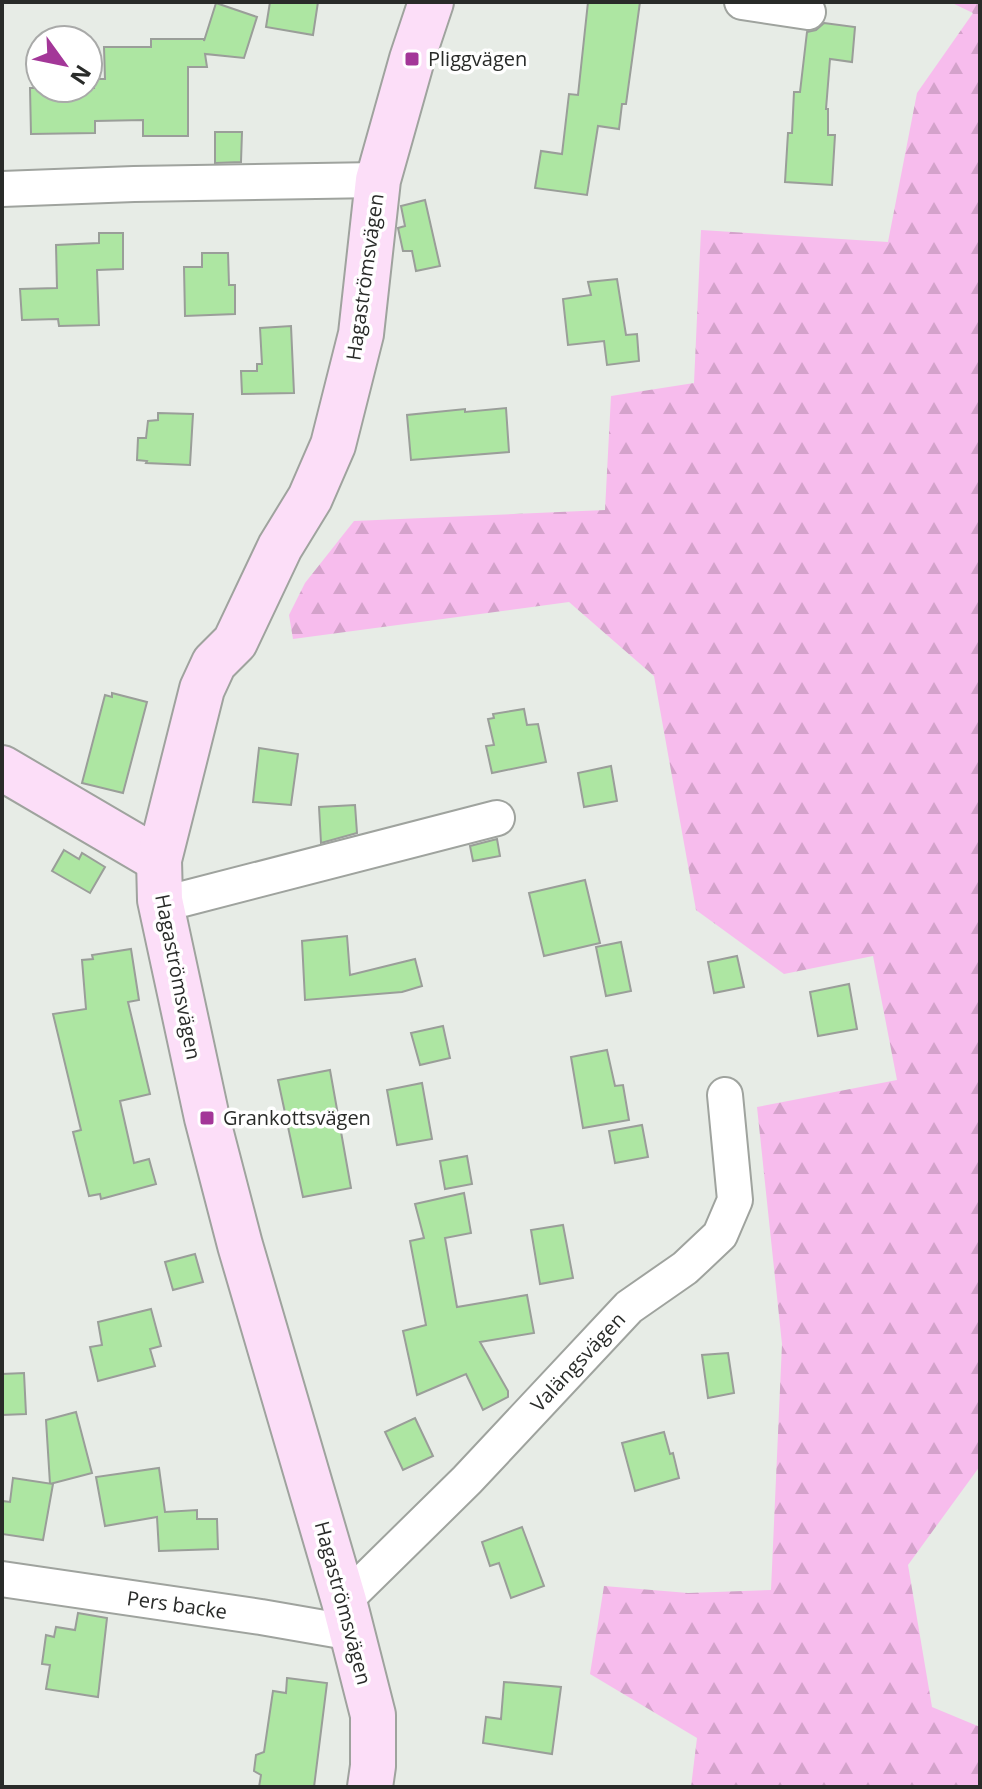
<svg xmlns="http://www.w3.org/2000/svg" width="982" height="1789" font-family="'Open Sans',sans-serif">
<style>
.forest{fill:url(#forest-firs)}
.building{fill:#ade6a2;stroke:#9a9e99;stroke-width:2}
.lines{fill:none;stroke-linecap:round;stroke-linejoin:round}
.street-casing{stroke:#9fa39e;stroke-width:38}
.secondary-casing{stroke:#9fa39e;stroke-width:48}
.street{stroke:#fff;stroke-width:34}
.secondary{stroke:#fcdef8;stroke-width:44}
.poi-dot{fill:#a33798;stroke:#fff;stroke-width:3}
.labels{text-anchor:middle;stroke-width:7;stroke-linejoin:round;paint-order:stroke}
.poi-label{font-size:20px;fill:#292b29;stroke:#fff;text-anchor:start}
.street-label{font-size:20px;fill:#292b29;stroke:#fff}
</style>
<defs>
<pattern id="forest-firs" width="22" height="20" patternUnits="userSpaceOnUse" patternTransform="scale(2)"><rect width="22" height="20" fill="#f7bced"/><path d="M5 1l3.5 6h-7zM16 11l3.5 6h-7z" fill="#d4a2cb"/></pattern>
</defs>
<rect width="100%" height="100%" fill="#e7ece6"/>
<path class="forest" d="M 950,2 L 980,2 L 980,1466 L 908,1565 L 932,1707 L 980,1727 L 980,1787 L 691,1787 L 697,1738 L 590,1674 L 604,1586 L 688,1593 L 771,1590 L 782,1344 L 757,1107 L 897,1080 L 873,956 L 784,974 L 696,910 L 654,676 L 569,602 L 293,639 L 289,615 L 305,583 L 354,521 L 605,510 L 611,396 L 694,383 L 701,230 L 888,242 L 917,93 L 973,13 Z"/>
<g class="building">
<path d="M 270,2 L 318,2 L 313,35 L 266,27 Z"/>
<path d="M 588,2 L 640,2 L 626,104 L 622,104 L 619,129 L 598,126 L 587,195 L 535,188 L 541,151 L 562,154 L 569,94 L 578,95 Z"/>
<path d="M 216,3 L 257,17 L 244,58 L 205,54 L 207,67 L 188,67 L 188,136 L 143,136 L 143,120 L 95,121 L 95,133 L 31,134 L 30,88 L 94,88 L 93,79 L 105,79 L 104,47 L 151,47 L 151,39 L 204,39 L 204,41 Z"/>
<path d="M 824,23 L 855,27 L 852,62 L 830,59 L 826,109 L 828,109 L 828,135 L 835,135 L 832,185 L 785,182 L 788,133 L 792,133 L 794,92 L 800,92 L 807,32 L 816,30 Z"/>
<path d="M 215,132 L 242,132 L 241,162 L 215,163 Z"/>
<path d="M 425,200 L 440,266 L 416,271 L 412,251 L 403,251 L 398,228 L 405,226 L 401,206 Z"/>
<path d="M 99,233 L 123,233 L 123,269 L 97,270 L 99,325 L 59,326 L 58,319 L 22,320 L 20,289 L 57,288 L 56,245 L 99,243 Z"/>
<path d="M 202,253 L 228,253 L 229,285 L 235,285 L 235,314 L 185,316 L 184,267 L 202,267 Z"/>
<path d="M 617,279 L 626,335 L 637,334 L 639,361 L 607,365 L 604,341 L 568,345 L 563,299 L 591,295 L 588,282 Z"/>
<path d="M 291,326 L 294,393 L 242,394 L 241,371 L 257,371 L 257,364 L 262,364 L 260,328 Z"/>
<path d="M 506,408 L 509,452 L 411,460 L 407,415 L 465,409 L 465,412 Z"/>
<path d="M 158,413 L 193,414 L 190,465 L 146,463 L 147,461 L 137,460 L 138,438 L 146,438 L 148,421 L 158,420 Z"/>
<path d="M 112,693 L 147,702 L 123,793 L 82,783 L 105,695 L 112,697 Z"/>
<path d="M 524,709 L 527,725 L 538,724 L 546,762 L 492,773 L 486,746 L 494,745 L 488,719 L 494,718 L 493,714 Z"/>
<path d="M 259,748 L 298,754 L 291,805 L 253,802 Z"/>
<path d="M 611,766 L 617,801 L 584,807 L 578,773 Z"/>
<path d="M 355,805 L 357,833 L 321,843 L 319,807 Z"/>
<path d="M 497,839 L 500,856 L 473,861 L 470,846 Z"/>
<path d="M 64,850 L 79,859 L 82,853 L 105,867 L 90,893 L 52,871 Z"/>
<path d="M 585,880 L 600,943 L 544,956 L 529,893 Z"/>
<path d="M 347,936 L 350,975 L 415,959 L 422,986 L 402,992 L 305,1000 L 302,941 Z"/>
<path d="M 621,942 L 631,991 L 606,996 L 596,947 Z"/>
<path d="M 131,949 L 139,1000 L 128,1002 L 150,1094 L 120,1101 L 134,1163 L 149,1159 L 156,1184 L 101,1199 L 100,1194 L 89,1196 L 73,1132 L 81,1130 L 53,1014 L 86,1009 L 82,960 L 93,959 L 92,955 Z"/>
<path d="M 737,956 L 744,987 L 714,993 L 708,962 Z"/>
<path d="M 849,984 L 857,1029 L 818,1036 L 810,992 Z"/>
<path d="M 443,1026 L 450,1058 L 420,1065 L 411,1033 Z"/>
<path d="M 607,1050 L 615,1086 L 623,1085 L 629,1120 L 583,1128 L 571,1057 Z"/>
<path d="M 330,1070 L 351,1188 L 303,1197 L 278,1080 Z"/>
<path d="M 422,1083 L 432,1139 L 397,1145 L 387,1090 Z"/>
<path d="M 642,1125 L 648,1157 L 615,1163 L 609,1131 Z"/>
<path d="M 467,1156 L 472,1184 L 445,1189 L 440,1161 Z"/>
<path d="M 464,1193 L 471,1233 L 445,1238 L 457,1307 L 527,1295 L 534,1333 L 480,1342 L 508,1391 L 508,1397 L 483,1410 L 466,1374 L 417,1395 L 403,1331 L 426,1325 L 410,1241 L 424,1238 L 415,1204 Z"/>
<path d="M 563,1225 L 573,1278 L 540,1284 L 531,1230 Z"/>
<path d="M 195,1254 L 203,1282 L 173,1290 L 165,1262 Z"/>
<path d="M 151,1309 L 161,1346 L 150,1349 L 155,1366 L 98,1381 L 90,1347 L 102,1345 L 98,1322 Z"/>
<path d="M 728,1353 L 734,1393 L 708,1398 L 702,1355 Z"/>
<path d="M 24,1373 L 26,1414 L 2,1415 L 2,1374 Z"/>
<path d="M 76,1412 L 92,1473 L 50,1484 L 46,1420 Z"/>
<path d="M 415,1418 L 433,1456 L 403,1470 L 385,1432 Z"/>
<path d="M 664,1432 L 670,1454 L 673,1453 L 679,1478 L 635,1491 L 622,1443 Z"/>
<path d="M 159,1468 L 165,1512 L 197,1510 L 197,1519 L 217,1519 L 218,1549 L 159,1551 L 157,1517 L 105,1526 L 96,1477 Z"/>
<path d="M 13,1478 L 53,1484 L 43,1540 L 2,1534 L 2,1501 L 10,1502 Z"/>
<path d="M 522,1527 L 544,1586 L 511,1598 L 499,1563 L 490,1566 L 482,1542 Z"/>
<path d="M 78,1613 L 107,1618 L 98,1697 L 46,1689 L 50,1665 L 42,1664 L 46,1635 L 54,1637 L 56,1627 L 75,1630 Z"/>
<path d="M 287,1678 L 327,1683 L 314,1787 L 259,1787 L 261,1775 L 254,1771 L 256,1755 L 264,1752 L 273,1691 L 286,1693 Z"/>
<path d="M 504,1682 L 561,1687 L 552,1754 L 483,1743 L 486,1717 L 501,1719 Z"/>
</g>
<g class="lines">
<defs>
<g id="street">
<path d="M 742,2 L 808,12"/>
<path d="M 2,189 L 134,184 L 378,180"/>
<path d="M 160,900 L 183,899 L 497,818"/>
<path d="M 2,1579 L 261,1617 L 353,1633"/>
<path d="M 344,1601 L 467,1480 L 629,1307 L 685,1268 L 720,1235 L 735,1200 L 725,1095"/>
</g>
<g id="secondary">
<path d="M 2,768 L 159,860"/>
<path d="M 370,1787 L 373,1766 L 373,1715 L 344,1601 L 240,1245 L 207,1118 L 160,900 L 159,860 L 202,689 L 214,663 L 235,642 L 280,547 L 310,498 L 333,445 L 361,334 L 378,180 L 412,59 L 431,2"/>
</g>
</defs>
<use href="#street" class="street-casing"/>
<use href="#secondary" class="secondary-casing"/>
<use href="#street" class="street"/>
<use href="#secondary" class="secondary"/>
</g>
<g class="poi-dot">
<rect x="404" y="51" width="16" height="16" rx="4"/>
<rect x="199" y="1110" width="16" height="16" rx="4"/>
</g>
<g class="labels">
<g class="poi-label">
<text x="428" y="66">Pliggvägen</text>
<text x="223" y="1125">Grankottsvägen</text>
</g>
<g class="street-label">
<text transform="translate(365 277) rotate(-82)" y="7">Hagaströmsvägen</text>
<text transform="translate(178 977) rotate(79)" y="7">Hagaströmsvägen</text>
<text transform="translate(578 1362) rotate(-47)" y="7">Valängsvägen</text>
<text transform="translate(343 1603) rotate(75)" y="7">Hagaströmsvägen</text>
<text transform="translate(177 1605) rotate(8)" y="7">Pers backe</text>
</g>
</g>
<rect width="982" height="1789" fill="none" stroke="#292b29" stroke-width="8"/>
<g transform="translate(64 64) rotate(123)"><circle r="38" fill="#ffffff" stroke="#a9aaa9" stroke-width="2"/>
<path d="M0-6L14 30L0 20L-14 30Z" fill="#a33798"/>
<text y="-12" font-size="22" font-weight="bold" text-anchor="middle" fill="#292b29">N</text>
</g>
</svg>
